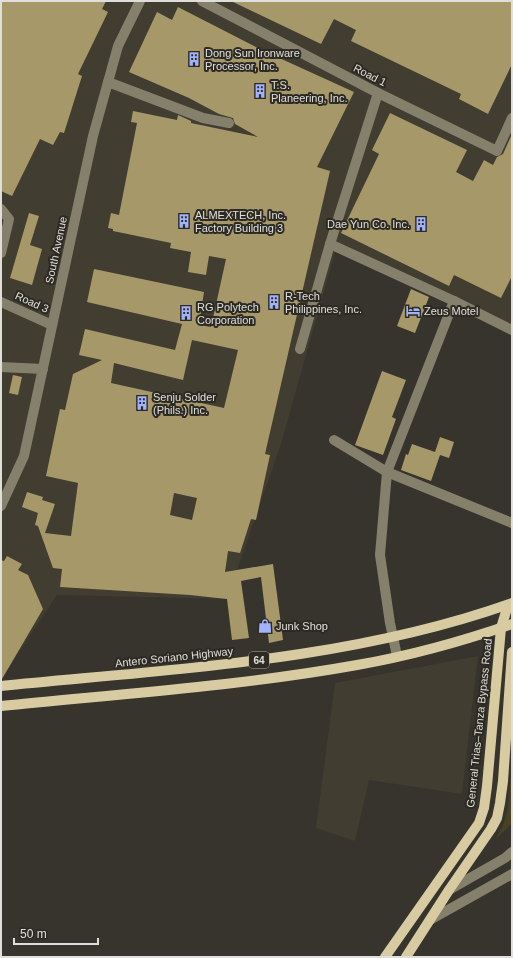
<svg xmlns="http://www.w3.org/2000/svg" width="513" height="958" font-family="Arial,sans-serif">
<style>
.built{fill:#413d30}
.grass{fill:#494126}
.building{fill:#a7986a;fill-rule:evenodd}
.lines{fill:none;stroke-linecap:round;stroke-linejoin:round}
.minor{stroke:#85806c;stroke-width:10}
.major{stroke:#d8cba2;stroke-width:10}
.labels{text-anchor:middle;stroke-width:4;stroke-linejoin:round;paint-order:stroke}
.shield{fill:#2c2a22;stroke:#aaa8a3;stroke-width:1}
.shield-label{font-size:10px;font-weight:bold;fill:#e0deda}
.poi-label{font-size:11px;fill:#e0deda;stroke:#2c2a22;text-anchor:start}
.street-label{font-size:11px;fill:#e0deda;stroke:#2c2a22}
</style>
<rect width="100%" height="100%" fill="#36342c"/>
<g class="built">
<path d="M 1,1 L 512,1 L 512,331 L 337,245 L 281,444 L 227,599 L 57,595 L 6,672 L 1,673 Z"/>
<path d="M 478,656 L 462,794 L 369,780 L 355,841 L 316,828 L 335,683 Z"/>
</g>
<path class="grass" d="M 512,766 L 512,823 L 496,839 L 503,825 L 508,809 Z"/>
<g class="building">
<path d="M 1,1 L 106,1 L 102,9 L 108,12 L 78,74 L 82,76 L 64,133 L 60,132 L 53,145 L 40,139 L 12,196 L 1,191 Z"/>
<path d="M 231,1 L 512,1 L 512,64 L 488,114 L 459,99 L 461,94 L 351,41 L 356,30 L 334,19 L 321,44 Z"/>
<path d="M 178,7 L 264,51 L 354,92 L 317,167 L 330,171 L 265,454 L 270,455 L 256,520 L 251,519 L 240,553 L 228,551 L 225,572 L 273,564 L 283,640 L 269,643 L 261,577 L 241,581 L 249,638 L 232,640 L 227,599 L 190,595 L 60,587 L 62,569 L 53,568 L 38,526 L 35,525 L 38,513 L 22,507 L 27,492 L 43,497 L 42,500 L 55,504 L 45,533 L 71,536 L 78,483 L 46,476 L 60,409 L 65,410 L 73,374 L 102,360 L 79,355 L 85,329 L 175,350 L 182,324 L 87,302 L 94,269 L 204,292 L 199,325 L 211,327 L 226,259 L 209,256 L 206,275 L 188,272 L 191,252 L 170,248 L 171,243 L 113,231 L 113,229 L 108,228 L 111,213 L 119,215 L 137,123 L 131,122 L 133,111 L 177,120 L 178,115 L 191,121 L 191,123 L 258,137 L 235,124 L 233,118 L 219,114 L 189,98 L 129,72 L 157,12 L 172,20 ZM 192,340 L 238,350 L 224,408 L 111,383 L 114,363 L 183,380 ZM 174,493 L 197,498 L 192,520 L 170,515 Z"/>
<path d="M 390,113 L 467,150 L 456,172 L 473,181 L 484,160 L 493,165 L 497,157 L 503,154 L 512,134 L 512,276 L 501,298 L 454,275 L 449,286 L 341,233 L 379,154 L 372,150 Z"/>
<path d="M 29,213 L 39,216 L 30,245 L 42,249 L 32,285 L 10,278 Z"/>
<path d="M 411,289 L 429,297 L 415,333 L 397,326 Z"/>
<path d="M 382,371 L 406,380 L 392,417 L 396,419 L 383,455 L 355,445 Z"/>
<path d="M 13,375 L 22,377 L 18,395 L 9,393 Z"/>
<path d="M 440,437 L 454,442 L 449,458 L 440,455 L 431,481 L 401,470 L 406,454 L 408,455 L 412,444 L 435,452 Z"/>
<path d="M 7,556 L 22,564 L 18,570 L 28,575 L 43,609 L 2,679 L 1,679 L 1,560 L 4,561 Z"/>
</g>
<g class="lines">
<g class="minor">
<path d="M 202,1 L 378,93 L 497,151 L 512,118"/>
<path d="M 108,82 L 203,118 L 229,123"/>
<path d="M 1,209 L 9,219 L 1,253"/>
<path d="M 330,244 L 454,301 L 512,330"/>
<path d="M 1,302 L 52,325"/>
<path d="M 300,349 L 330,244 L 378,93"/>
<path d="M 1,367 L 43,369"/>
<path d="M 334,440 L 387,472 L 512,523"/>
<path d="M 1,506 L 24,456 L 93,136 L 118,46 L 140,1"/>
<path d="M 397,656 L 390,623 L 380,555 L 387,472 L 454,301"/>
<path d="M 449,890 L 505,858 L 512,852"/>
<path d="M 430,920 L 512,874"/>
</g>
<g class="major">
<path d="M 1,686 C 171,669 349,661 512,603"/>
<path d="M 1,706 C 119,694 240,686 357,665 C 408,656 463,641 512,624"/>
<path d="M 385,957 L 479,823 L 484,808 L 487,786 L 501,628 L 508,605"/>
<path d="M 406,957 L 449,890 L 491,829 L 497,818 L 500,803 L 503,781 L 512,652"/>
</g>
</g>
<defs>
<symbol id="building-bare" viewBox="-9 -9 18 18"><path d="M-4-6H4V6H1V3H-1V6H-4ZM-2.5-4.3h1.7v1.8h-1.7ZM.8-4.3h1.7v1.8H.8ZM-2.5-1h1.7V.8h-1.7ZM.8-1h1.7V.8H.8Z" fill="#a1b3fd" stroke="#2c2a22" stroke-width="2.5" paint-order="stroke"/></symbol>
<symbol id="hotel-bare" viewBox="-9 -9 18 18"><path d="M-6-4.5h1.5V1H6V5H4.5V3h-9V5H-6ZM-4 0a1.8 1.8 0 1 1 3.6 0ZM.5 0V-2.5h3Q6-2.5 6 0Z" fill="#a1b3fd" stroke="#2c2a22" stroke-width="2.5" paint-order="stroke"/></symbol>
<symbol id="shop-bare" viewBox="-9 -9 18 18"><path d="M-5-2.5h2.3a2.7 3.5 0 0 1 5.4 0H5L5.5 6h-11ZM-1.5-2.5h3a1.5 2.3 0 0 0-3 0Z" fill="#a1b3fd" stroke="#2c2a22" stroke-width="2.5" paint-order="stroke"/></symbol>
</defs>
<g fill-rule="evenodd">
<use href="#building-bare" x="184" y="49" width="20" height="20"/>
<use href="#building-bare" x="250" y="81" width="20" height="20"/>
<use href="#building-bare" x="174" y="211" width="20" height="20"/>
<use href="#building-bare" x="411" y="214" width="20" height="20"/>
<use href="#building-bare" x="264" y="292" width="20" height="20"/>
<use href="#hotel-bare" x="403" y="301" width="20" height="20"/>
<use href="#building-bare" x="176" y="303" width="20" height="20"/>
<use href="#building-bare" x="132" y="393" width="20" height="20"/>
<use href="#shop-bare" x="255" y="616" width="20" height="20"/>
</g>
<g class="labels">
<rect class="shield" x="249" y="652" width="20" height="16" rx="3"/>
<g class="shield-label">
<text x="259" y="664">64</text>
</g>
<g class="poi-label">
<text x="205" y="57">Dong Sun Ironware<tspan x="205" dy="13">Processor, Inc.</tspan></text>
<text x="271" y="89">T.S.<tspan x="271" dy="13">Planeering, Inc.</tspan></text>
<text x="195" y="219">ALMEXTECH, Inc.<tspan x="195" dy="13">Factory Building 3</tspan></text>
<text x="410" y="228" text-anchor="end">Dae Yun Co. Inc.</text>
<text x="285" y="300">R-Tech<tspan x="285" dy="13">Philippines, Inc.</tspan></text>
<text x="197" y="311">RG Polytech<tspan x="197" dy="13">Corporation</tspan></text>
<text x="424" y="315">Zeus Motel</text>
<text x="153" y="401">Senju Solder<tspan x="153" dy="13">(Phils.) Inc.</tspan></text>
<text x="276" y="630">Junk Shop</text>
</g>
<g class="street-label">
<text transform="translate(370 75) rotate(27)" y="4">Road 1</text>
<text transform="translate(56 250) rotate(-78)" y="4">South Avenue</text>
<text transform="translate(32 302) rotate(24)" y="4">Road 3</text>
<text transform="translate(174 657) rotate(-6)" y="4">Antero Soriano Highway</text>
<text transform="translate(479 723) rotate(-84)" y="4">General Trias–Tanza Bypass Road</text>
</g>
</g>
<rect width="513" height="958" fill="none" stroke="#e0deda" stroke-width="4"/>
<path d="M14 938v6h84v-6" fill="none" stroke="#e0deda" stroke-width="2"/>
<text x="20" y="938" font-size="12" fill="#e0deda" stroke="#2c2a22" stroke-width="3" paint-order="stroke">50 m</text>
</svg>
